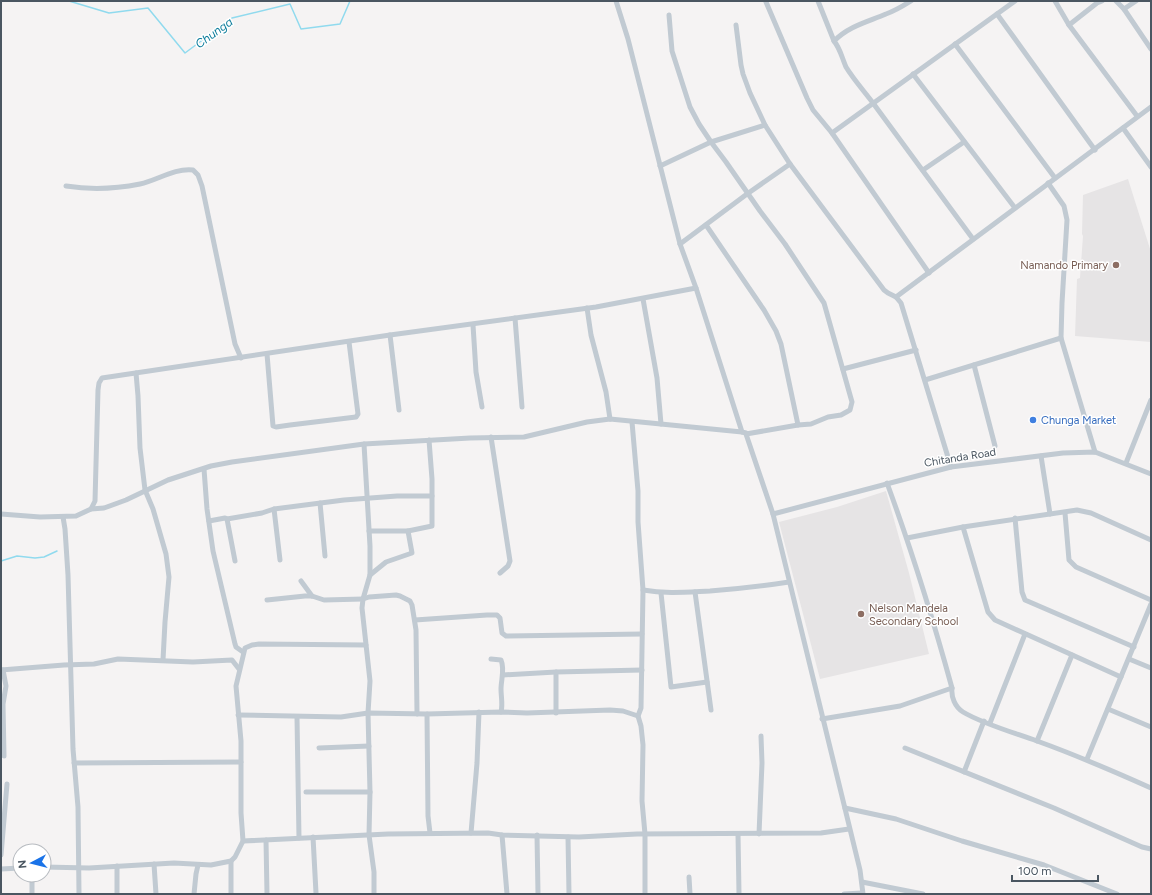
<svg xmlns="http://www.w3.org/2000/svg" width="1152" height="895" font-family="Figtree,sans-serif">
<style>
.education{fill:#e6e4e5}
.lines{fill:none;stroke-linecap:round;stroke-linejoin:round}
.stream{stroke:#90daee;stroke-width:1.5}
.minor{stroke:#c1cad2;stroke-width:5}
.education-dot{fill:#8d6e63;stroke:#fff;stroke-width:1.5}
.shop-dot{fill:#3f7fe0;stroke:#fff;stroke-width:1.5}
.labels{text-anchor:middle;stroke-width:3;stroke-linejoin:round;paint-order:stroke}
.education-label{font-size:11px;fill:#785e54;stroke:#fff;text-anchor:end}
.shop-label{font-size:11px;fill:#366cbe;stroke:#fff;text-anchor:start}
.street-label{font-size:11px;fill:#4a5661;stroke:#fff}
.water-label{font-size:12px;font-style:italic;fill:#0c7c9b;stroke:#fff}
</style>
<rect width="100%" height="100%" fill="#f5f3f3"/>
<g class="education">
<path d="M 1128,179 L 1151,252 L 1151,342 L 1075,336 L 1077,279 L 1080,278 L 1083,236 L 1082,234 L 1083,195 Z"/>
<path d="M 886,491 L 909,573 L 929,654 L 820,679 L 779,522 L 837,507 Z"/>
</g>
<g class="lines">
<g class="stream">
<path d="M 69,1 L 109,13 L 148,8 L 185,53 L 232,18 L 290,4 L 301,29 L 340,24 L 350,1"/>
<path d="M 1,561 L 17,556 L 35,558 L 44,557 L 57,551"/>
</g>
<g class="minor">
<path d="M 616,1 L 628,39 L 680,244 L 696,288 L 742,432 L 746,433 L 746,434 L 773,514 L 860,870 L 863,894"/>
<path d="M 818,1 L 834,41"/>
<path d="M 911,1 C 903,6 895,11 886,14 C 867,22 849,26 834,41 C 840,48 842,58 846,67 C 854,80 864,91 873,103 L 973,239"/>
<path d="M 1055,1 L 1069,25 L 1137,116"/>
<path d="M 1116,1 L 1124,9 L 1151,49"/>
<path d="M 766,2 L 807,98 L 813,110 L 832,133 L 929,273"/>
<path d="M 1124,9 L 1136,1"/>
<path d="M 997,14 L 1095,150"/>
<path d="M 669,15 L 672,51 L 690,107 L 699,124 L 711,142 L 726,162 L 760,211 L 785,244 L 824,303 L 852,402 L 850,410 L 841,415 L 828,417 L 811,424 L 798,425 L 746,434"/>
<path d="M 736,25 L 741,65 L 743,74 L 750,93 L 765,125 L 790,164 L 884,290 L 888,293 L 896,297"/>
<path d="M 1069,25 L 1097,3 L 1102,1"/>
<path d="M 955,44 L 1055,178"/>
<path d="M 913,74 L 1015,208"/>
<path d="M 1123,128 L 1151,167"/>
<path d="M 832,133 L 1015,1"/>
<path d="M 660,166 L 711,142 L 765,125"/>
<path d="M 923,170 L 964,142"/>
<path d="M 1048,183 L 1064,206 L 1067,220 L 1062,303 L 1061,338 L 1095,452"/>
<path d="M 66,186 C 91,190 115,189 140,184 C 158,180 174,168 193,170 L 198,175 L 202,186 L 235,344 L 241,358"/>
<path d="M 706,225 L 764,310 L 776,331 L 781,344 L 798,425"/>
<path d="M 680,244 L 747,194 L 790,164"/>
<path d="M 643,299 L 657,378 L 661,424"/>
<path d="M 587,308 L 591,335 L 606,392 L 610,419"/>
<path d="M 515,318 L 522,407"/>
<path d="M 473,325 L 476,372 L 482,407"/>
<path d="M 390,335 L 399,410"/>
<path d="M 267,354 L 273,426 L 276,427 L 290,425 L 356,417 L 358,414 L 349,342"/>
<path d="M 974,365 L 995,446"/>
<path d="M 843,369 L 916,350"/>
<path d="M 136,373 L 138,396 L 140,448 L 145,490 L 153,509 L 166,554 L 169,577 L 165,622 L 163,660"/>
<path d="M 925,380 L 1061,338"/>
<path d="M 632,422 L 638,491 L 638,522 L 643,590 L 641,708 L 638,716 L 641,726 L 643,745 L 642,801 L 645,834 L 645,894"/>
<path d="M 491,437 L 510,561 L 508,566 L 500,573"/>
<path d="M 364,444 L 370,546 L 370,575 L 363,599 L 362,608 L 370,681 L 368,713 L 370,792 L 369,835 L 374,872 L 374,894"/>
<path d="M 1041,456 L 1050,514"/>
<path d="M 1126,463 L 1151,400"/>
<path d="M 951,467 L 901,303 L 896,297 L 1151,107"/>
<path d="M 204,469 L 207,509 L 213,551 L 235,644 L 236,647 L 243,652"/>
<path d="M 887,483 C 912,551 933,619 952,688 C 951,697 955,707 963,712 C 983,724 1015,733 1037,741 C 1076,755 1113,771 1151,788"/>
<path d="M 320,503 L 325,556"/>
<path d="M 91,509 L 95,501 L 98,390 L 99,383 L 102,378 L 390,335 L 596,307 L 696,288"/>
<path d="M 274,509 L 280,560"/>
<path d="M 1065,513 L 1069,560 L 1076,567 L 1151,600"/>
<path d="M 1,514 L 40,517 L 76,516 L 91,509 L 104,508 L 126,500 L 168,480 L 211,466 L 232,462 L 364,444 L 470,438 L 524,437 L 587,422 L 610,419 L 742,432"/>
<path d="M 773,514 L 951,467 L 1063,453 L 1095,452 L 1151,474"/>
<path d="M 63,517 L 65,529 L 68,575 L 73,749 L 78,807 L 79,894"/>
<path d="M 1015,518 L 1022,592 L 1025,600 L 1134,647"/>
<path d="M 227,519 L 235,561"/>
<path d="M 209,521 L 225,518 L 227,519 L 262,513 L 274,509 L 344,500 L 397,496 L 432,496"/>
<path d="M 963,527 L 988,612 L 995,620 L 1121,677"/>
<path d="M 369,531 L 408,531 L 432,526 L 432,479 L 429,440"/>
<path d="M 907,538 L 963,527 L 1077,510 L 1091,513 L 1151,540"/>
<path d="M 370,575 L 386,562 L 412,553 L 408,531"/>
<path d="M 301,581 L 312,596"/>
<path d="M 643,590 C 666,594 687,592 710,591 C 737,589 763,586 789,582"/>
<path d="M 695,592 L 711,710"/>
<path d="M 661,593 L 671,687 L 707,682"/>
<path d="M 267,600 L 305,596 L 312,596 L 324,600 L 363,599 L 369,597 L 396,595 L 400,596 L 410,601 L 412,605 L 416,630 L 417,714"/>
<path d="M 415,620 L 487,615 L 497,615 L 500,618 L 502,633 L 506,636 L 642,634"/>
<path d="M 491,659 L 501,660 C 505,669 501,680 501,689 C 501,697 503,704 501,712"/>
<path d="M 1129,659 L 1151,668"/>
<path d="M 1,670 L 64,665 L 94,664 L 118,659 L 193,662 L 232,660 L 239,669"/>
<path d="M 3,670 L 6,686 L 3,704 L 4,756"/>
<path d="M 503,675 L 556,672"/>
<path d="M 1108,709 L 1151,727"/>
<path d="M 556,713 L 556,672 L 642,670"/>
<path d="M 427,714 L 428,816 L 430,833"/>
<path d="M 238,715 L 341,717 L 368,713 L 427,714 L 501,712 L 527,713 L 610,710 L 623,711 L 638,716"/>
<path d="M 297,717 L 299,838"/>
<path d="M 822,719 L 900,706 L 952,688"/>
<path d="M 990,723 L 1025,634"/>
<path d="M 1037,741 L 1072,655"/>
<path d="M 319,748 L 369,746"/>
<path d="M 905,748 L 1054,808 L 1142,847 L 1151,849"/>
<path d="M 1087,759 L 1151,604"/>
<path d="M 74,763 L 241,762"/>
<path d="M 964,772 L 984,721"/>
<path d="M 306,792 L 370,792"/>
<path d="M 845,808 L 896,819 L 962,841 L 1044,865 L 1117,894"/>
<path d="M 471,833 L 477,763 L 479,712"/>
<path d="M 738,834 L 739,894"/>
<path d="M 759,834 L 762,763 L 761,736"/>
<path d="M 502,835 L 507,894"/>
<path d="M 537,835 L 538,894"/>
<path d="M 313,837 L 316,893"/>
<path d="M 568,837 L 569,894"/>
<path d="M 266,840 L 267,894"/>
<path d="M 243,841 L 388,834 L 488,833 L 502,835 L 579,837 L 637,834 L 821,833 L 849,829"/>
<path d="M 1,855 L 7,784"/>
<path d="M 231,861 L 231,894"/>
<path d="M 154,864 L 156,894"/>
<path d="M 117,866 L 117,894"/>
<path d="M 44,867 L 89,868 L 174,863 L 211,865 L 231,861 L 235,857 L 243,841 L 241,813 L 241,741 L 236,686 L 245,648 L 252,645 L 259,644 L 366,645"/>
<path d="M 1,869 L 20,868"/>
<path d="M 32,875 L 32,894"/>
<path d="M 689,877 L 690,894"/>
<path d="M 862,882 L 923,894"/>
<path d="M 194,894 L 196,874 L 198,865"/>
<path d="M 844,894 L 862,893"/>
</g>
</g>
<g class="education-dot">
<circle cx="1116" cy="265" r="4"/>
<circle cx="861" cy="614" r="4"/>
</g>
<circle class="shop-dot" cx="1033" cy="420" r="4"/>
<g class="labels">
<g class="education-label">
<text x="1108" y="269">Namando Primary</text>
<text x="869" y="612" text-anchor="start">Nelson Mandela<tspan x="869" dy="13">Secondary School</tspan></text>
</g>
<g class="shop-label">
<text x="1041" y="424">Chunga Market</text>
</g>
<g class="street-label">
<text transform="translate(960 457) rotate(-9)" y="4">Chitanda Road</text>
</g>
<g class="water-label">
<text transform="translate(214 33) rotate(-36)" y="4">Chunga</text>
</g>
</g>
<rect width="1152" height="895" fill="none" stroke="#4a5661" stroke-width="4"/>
<g transform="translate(32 863) rotate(263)"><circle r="19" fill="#ffffff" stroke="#b7bbc0"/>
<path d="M0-3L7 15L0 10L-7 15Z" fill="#1a73e8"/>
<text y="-6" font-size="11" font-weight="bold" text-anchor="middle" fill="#4a5661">N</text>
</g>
<path d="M1012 875v6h86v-6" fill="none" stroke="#4a5661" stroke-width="2"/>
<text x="1018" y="875" font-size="12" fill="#4a5661" stroke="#ffffff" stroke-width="3" paint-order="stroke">100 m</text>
</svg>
